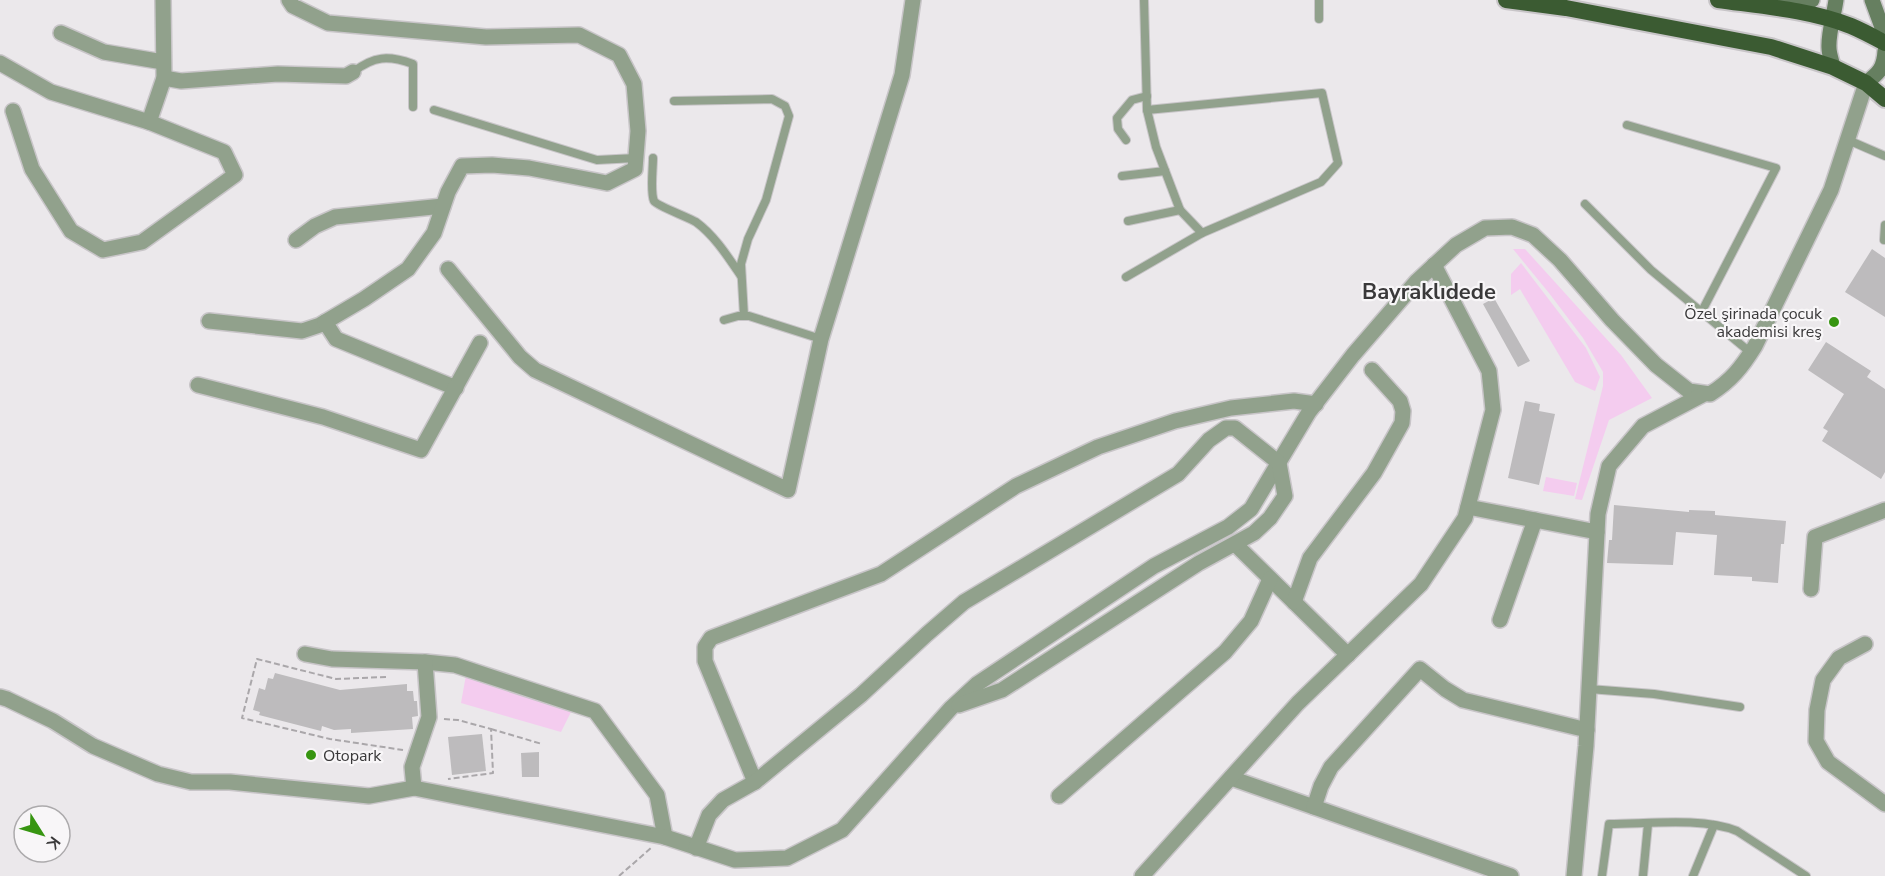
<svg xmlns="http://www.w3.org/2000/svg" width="1885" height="876" font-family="'Nunito Sans',sans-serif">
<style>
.green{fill:#f4ccef}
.building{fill:#bdbbbd}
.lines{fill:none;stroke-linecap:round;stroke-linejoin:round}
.service-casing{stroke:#c8c5c8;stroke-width:10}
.minor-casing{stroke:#c8c5c8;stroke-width:18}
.secondary-casing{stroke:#c8c5c8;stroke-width:18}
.trunk-casing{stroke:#c8c5c8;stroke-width:20}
.path{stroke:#aaa7aa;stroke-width:2;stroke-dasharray:6 3;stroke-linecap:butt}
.service{stroke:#91a18c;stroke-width:8}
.minor{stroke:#91a18c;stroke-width:15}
.secondary{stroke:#667f60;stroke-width:15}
.trunk{stroke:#3b5b32;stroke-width:16}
.poi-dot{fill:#379511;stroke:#f8f6f8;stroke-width:2}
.labels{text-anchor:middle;stroke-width:4.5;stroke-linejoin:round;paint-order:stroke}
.poi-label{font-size:16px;fill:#3a393a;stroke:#f8f6f8;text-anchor:end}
.district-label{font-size:22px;font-weight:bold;fill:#3a393a;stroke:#f8f6f8}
</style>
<rect width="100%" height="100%" fill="#ebe8eb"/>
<g class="green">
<path d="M 1513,249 L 1525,249 L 1621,355 L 1652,398 L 1609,420 L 1582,500 L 1575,499 L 1603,386 L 1603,372 L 1583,338 L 1549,293 Z"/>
<path d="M 1521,263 L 1586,348 L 1600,377 L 1595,391 L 1575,382 L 1520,289 L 1511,295 L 1511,274 Z"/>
<path d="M 1546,477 L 1577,483 L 1574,496 L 1543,491 Z"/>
<path d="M 466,675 L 572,710 L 561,732 L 461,703 Z"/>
</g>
<g class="building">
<path d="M 1872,249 L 1885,258 L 1885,317 L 1845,292 Z"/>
<path d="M 1494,298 L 1530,361 L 1518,367 L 1483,304 Z"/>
<path d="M 1826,342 L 1871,371 L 1867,377 L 1885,389 L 1885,472 L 1881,479 L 1822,441 L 1828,431 L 1823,428 L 1844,394 L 1808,370 Z"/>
<path d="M 1525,401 L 1540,404 L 1539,411 L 1555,414 L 1539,485 L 1508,478 Z"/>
<path d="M 1614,505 L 1689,512 L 1689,510 L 1715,511 L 1715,515 L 1786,521 L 1784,544 L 1781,544 L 1778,583 L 1752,581 L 1752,577 L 1714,575 L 1717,535 L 1676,532 L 1673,565 L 1607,563 L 1609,540 L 1612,540 Z"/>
<path d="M 275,673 L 340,690 L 407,684 L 407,691 L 413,691 L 414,701 L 417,701 L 418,716 L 412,717 L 413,729 L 351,733 L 351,729 L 334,730 L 322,726 L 321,731 L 259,715 L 260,712 L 253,710 L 259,688 L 265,690 L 268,678 L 273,679 Z"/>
<path d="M 482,734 L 486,771 L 452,775 L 448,737 Z"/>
<path d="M 539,752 L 539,777 L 522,777 L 521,753 Z"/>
</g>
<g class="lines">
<defs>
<g id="service">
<path d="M 1144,0 L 1147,110 L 1156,147 L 1180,210 L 1202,233"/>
<path d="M 1319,19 L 1319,0"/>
<path d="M 353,72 C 374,56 388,55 413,64 L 413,107"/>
<path d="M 674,101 L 772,99 L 785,106 L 789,116 L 766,200 L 748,239 L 741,264 L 744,316"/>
<path d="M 434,110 L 597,160 L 636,158"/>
<path d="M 1627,125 L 1776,168 L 1701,313"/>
<path d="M 1126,140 L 1118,129 L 1117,118 L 1132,100 L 1147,96"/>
<path d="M 1848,140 L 1885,156"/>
<path d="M 653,158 C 653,169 650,192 654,201 C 657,206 688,217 696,222 C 715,236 728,257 741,276"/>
<path d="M 1122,176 L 1165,171"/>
<path d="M 1585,204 L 1651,270 L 1751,353"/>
<path d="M 1128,221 L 1180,210"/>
<path d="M 1884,240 L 1885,225"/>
<path d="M 1126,277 L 1202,233 L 1321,182 L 1338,163 L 1322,93 L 1147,110"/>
<path d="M 724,320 L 738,316 L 749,316 L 821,339"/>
<path d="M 1589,689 L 1654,694 L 1740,707"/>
<path d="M 1602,876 L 1609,824 C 1647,824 1702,817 1737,831 L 1806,876"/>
<path d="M 1643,876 L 1648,824"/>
<path d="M 1693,876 L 1714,825"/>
</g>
<g id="minor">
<path d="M 61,33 L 104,52 L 163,62"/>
<path d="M 0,63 L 51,92 L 149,122"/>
<path d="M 164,78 L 181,81 L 278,74 L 346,76 L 353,72"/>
<path d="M 13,111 L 32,169 L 71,231 L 103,250 L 142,242 L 235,175 L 224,152 L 149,122 L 164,78 L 163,0"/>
<path d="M 296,240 L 315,226 L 335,217 L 443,206"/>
<path d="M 448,269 L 520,357 L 535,370 L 788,490 L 821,339 L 902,75 L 913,0"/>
<path d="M 209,321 L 302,331 L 320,325 L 364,299 L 408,269 L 434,233 L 448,192 L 462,166 L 492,165 L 529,168 L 607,183 L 635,169 L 638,131 L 634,84 L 619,55 L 579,35 L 486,37 L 328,23 L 293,6 L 289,0"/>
<path d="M 325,322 L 336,339 L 456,388"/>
<path d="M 198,385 L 323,417 L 421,450 L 480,343"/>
<path d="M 1468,507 L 1597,532"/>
<path d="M 1235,544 L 1348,655"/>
<path d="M 1811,589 L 1815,537 L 1885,510"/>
<path d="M 1294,602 L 1310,558 L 1374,473 L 1402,423 L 1403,411 L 1400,401 L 1372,370"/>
<path d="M 1500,620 L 1535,520"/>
<path d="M 1865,644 L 1839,658 L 1823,680 L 1817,710 L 1816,741 L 1828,762 L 1885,804"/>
<path d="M 305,654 L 332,659 L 425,662 L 455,665 L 595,711 L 657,795 L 665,837"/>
<path d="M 0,697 L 7,699 L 53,721 L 93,746 L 158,774 L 191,782 L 230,782 L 369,796 L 414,788 L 665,837 L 735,860 L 787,858 L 842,830 L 951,708 L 977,684 L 1154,566 L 1228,527 L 1251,509 L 1309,412 L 1353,355 L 1417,281 L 1456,245 L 1485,228 L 1512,227 L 1533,235 L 1560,260 L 1612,320 L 1656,365 L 1689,391 L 1710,394 C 1731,381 1742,367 1755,346 L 1831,190 L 1866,83"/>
<path d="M 1231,778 L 1511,876"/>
<path d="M 755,782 L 705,661 L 705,647 L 711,638 L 881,574 L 1016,486 L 1098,447 L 1175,421 L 1231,408 L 1294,401 L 1316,404"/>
<path d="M 414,788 L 412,767 L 429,717 L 425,662"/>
<path d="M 1059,796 L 1225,652 L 1251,621 L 1270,579"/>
<path d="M 1314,807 L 1321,786 L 1331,767 L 1420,669 L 1445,689 L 1463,700 L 1587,730"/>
<path d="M 696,848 L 709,815 L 723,800 L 755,782 L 861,695 L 927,634 L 964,602 L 1178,474 L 1209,440 L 1226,428 L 1235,428 L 1279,463 L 1285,496 L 1270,518 L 1254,533 L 1199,563 L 1002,690 L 959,705"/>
<path d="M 1142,876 L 1298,703 L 1421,584 L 1465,518 L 1493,410 L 1489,371 L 1434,265"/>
<path d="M 1574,876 L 1586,746 L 1598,514 L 1609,466 L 1643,426 L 1704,394"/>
</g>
<g id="secondary">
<path d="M 1872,0 L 1883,30 L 1885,40"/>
<path d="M 1783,6 L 1805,4 L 1812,0"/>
<path d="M 1833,67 C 1832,61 1829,54 1829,48 C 1828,34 1834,15 1836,0"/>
<path d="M 1866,83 C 1879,73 1884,68 1885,51"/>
</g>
<g id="trunk">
<path d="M 1506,0 L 1566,8 L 1771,47 L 1833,67 L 1866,83 L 1885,99"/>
<path d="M 1718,0 C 1761,6 1811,10 1851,26 C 1863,31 1874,37 1885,43"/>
</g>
</defs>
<use href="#service" class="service-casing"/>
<use href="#minor" class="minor-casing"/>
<use href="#secondary" class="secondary-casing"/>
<use href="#trunk" class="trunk-casing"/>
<g class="path">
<path d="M 386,677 L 336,679 L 257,659 L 242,718 L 330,739 L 403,750"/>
<path d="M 444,719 L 458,720 L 491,729 L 493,773 L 448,779"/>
<path d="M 491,729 L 542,744"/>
<path d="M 619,876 L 651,848"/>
</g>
<use href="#service" class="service"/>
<use href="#minor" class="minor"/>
<use href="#secondary" class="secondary"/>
<use href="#trunk" class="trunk"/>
</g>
<g class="poi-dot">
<circle cx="1834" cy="322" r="6"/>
<circle cx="311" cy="755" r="6"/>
</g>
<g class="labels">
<g class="poi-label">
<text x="1822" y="319">Özel şirinada çocuk<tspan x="1822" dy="18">akademisi kreş</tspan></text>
<text x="323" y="761" text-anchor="start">Otopark</text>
</g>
<g class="district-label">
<text x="1429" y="299">Bayraklıdede</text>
</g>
</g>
<g transform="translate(42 834) rotate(127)"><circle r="28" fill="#f8f6f8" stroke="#acaaac" stroke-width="1.5"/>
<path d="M0-4.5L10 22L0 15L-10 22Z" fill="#379511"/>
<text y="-9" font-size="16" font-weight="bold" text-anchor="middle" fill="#3a393a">K</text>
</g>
</svg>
